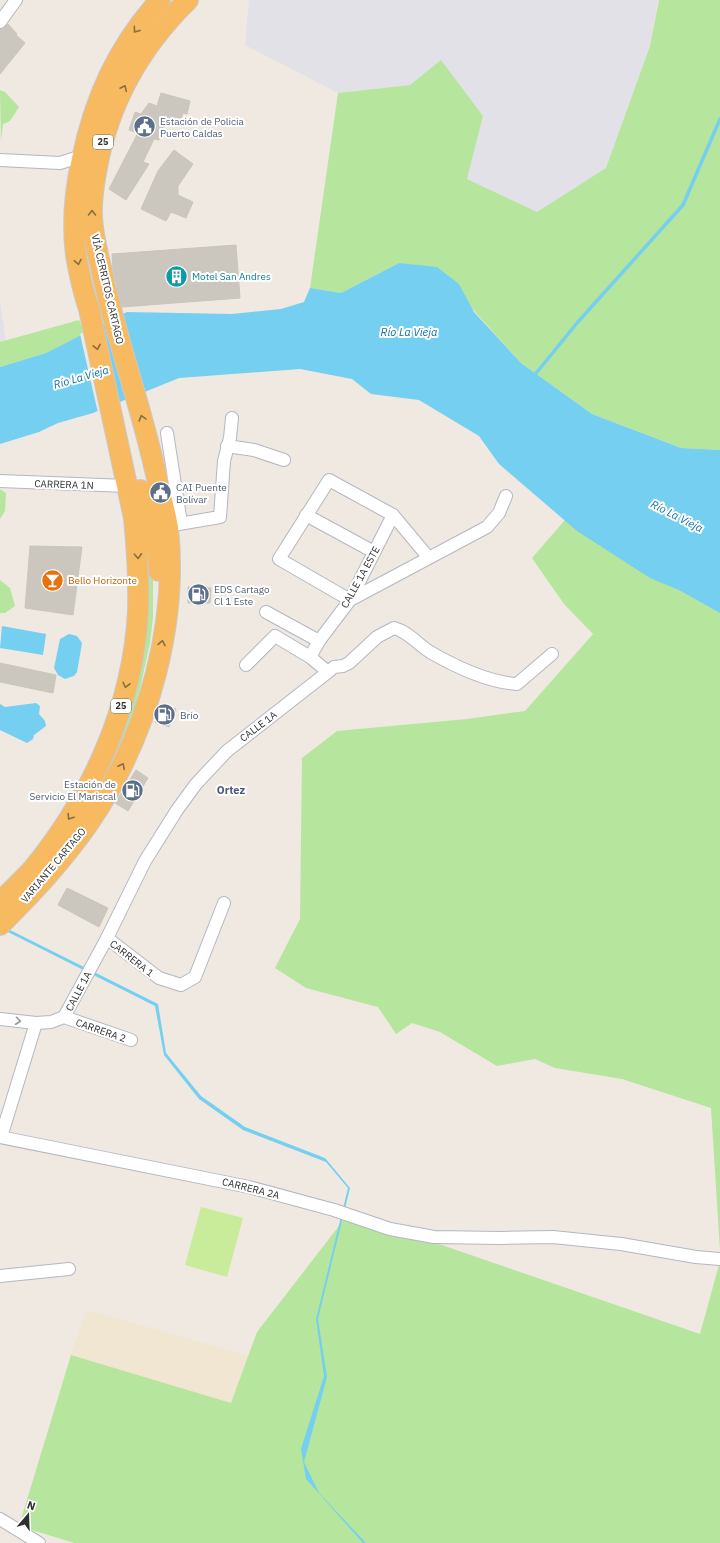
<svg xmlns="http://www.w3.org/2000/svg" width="720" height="1543" font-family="'IBM Plex Sans',sans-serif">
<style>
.industrial{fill:#e3e1e8}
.education{fill:#f0e6d1}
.green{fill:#b6e59e}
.pitch{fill:#c9ec9a}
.water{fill:#75cff0}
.pier{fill:#efe9e1}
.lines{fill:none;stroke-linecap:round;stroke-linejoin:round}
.stream{stroke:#75cff0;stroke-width:3.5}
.building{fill:#cbc7bf;stroke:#cbc5ba}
.minor-casing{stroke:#b4b7c1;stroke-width:14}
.trunk-casing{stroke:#c9c9c9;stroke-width:22}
.minor{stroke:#fff;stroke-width:12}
.trunk{stroke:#f8ba60;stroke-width:20}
.oneway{stroke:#896d44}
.oneway2{stroke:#969696}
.labels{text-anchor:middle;stroke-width:4;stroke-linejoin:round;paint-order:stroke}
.shield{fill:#fff;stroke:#6d6d6d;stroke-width:1}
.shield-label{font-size:9px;font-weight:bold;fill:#2e2e2e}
.service-label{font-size:10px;fill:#4e5e75;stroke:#fff;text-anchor:start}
.culture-label{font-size:10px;fill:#0d838f;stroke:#fff;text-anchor:start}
.street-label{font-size:10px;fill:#2e2e2e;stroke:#fff}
.food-label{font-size:10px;fill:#c56008;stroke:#fff;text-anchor:start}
.water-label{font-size:11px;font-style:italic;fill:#0d6fa3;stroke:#fff}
.neighbourhood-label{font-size:11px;font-weight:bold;fill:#4d5680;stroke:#fff}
</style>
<rect width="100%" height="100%" fill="#efe9e1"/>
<g class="industrial">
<path d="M 249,0 L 658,0 L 650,46 L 606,169 L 537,212 L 467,179 L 483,116 L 410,85 L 338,93 L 245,45 Z"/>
<path d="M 0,301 L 6,341 L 0,342 Z"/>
</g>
<path class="education" d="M 87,1310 L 249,1356 L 231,1404 L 71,1355 Z"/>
<g class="green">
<path d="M 659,0 L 720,0 L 720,450 L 681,448 L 592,414 L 521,363 L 469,305 L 459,284 L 399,263 L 341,293 L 310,288 L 338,93 L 410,85 L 441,60 L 483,116 L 467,179 L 537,212 L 606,168 L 650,46 Z"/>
<path d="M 0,90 L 5,92 L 19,107 L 10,121 L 3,124 L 1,141 Z"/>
<path d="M 79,320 L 85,334 L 46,353 L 0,367 L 0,342 Z"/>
<path d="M 0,489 L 6,493 L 5,511 L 0,519 Z"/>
<path d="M 571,513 L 720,604 L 720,1250 L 711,1108 L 622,1079 L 555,1068 L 535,1059 L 497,1066 L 440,1032 L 412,1023 L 396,1034 L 378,1007 L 306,988 L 275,968 L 300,919 L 302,758 L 337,731 L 467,719 L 525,711 L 593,634 L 564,604 L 532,558 Z"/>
<path d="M 150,560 L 153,576 L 153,617 L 150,643 L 139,693 L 131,722 L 115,760 L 96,797 L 0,911 L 94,794 L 144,562 Z"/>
<path d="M 0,580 L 10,588 L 15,606 L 5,613 L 0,613 Z"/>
<path d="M 349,1213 L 700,1334 L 720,1261 L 720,1543 L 74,1543 L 19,1526 L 71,1355 L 231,1403 L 257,1332 Z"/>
</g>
<path class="pitch" d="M 201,1207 L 243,1218 L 227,1277 L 185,1265 Z"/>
<g class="water">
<path d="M 399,263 L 437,267 L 459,284 L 474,312 L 521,363 L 592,414 L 681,448 L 720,450 L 720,613 L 679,590 L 650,578 L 577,531 L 499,464 L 479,436 L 419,400 L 371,394 L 352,379 L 300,369 L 179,378 L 93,413 L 58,423 L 39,432 L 0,444 L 0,367 L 46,353 L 127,312 L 232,314 L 281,309 L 304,302 L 310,288 L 341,293 Z"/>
<path d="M 2,626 L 46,634 L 43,655 L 0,648 Z"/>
<path d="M 69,634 L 77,636 L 82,643 L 77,672 L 74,676 L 65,679 L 58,675 L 54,668 L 60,639 Z"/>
<path d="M 36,703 L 40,706 L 39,714 L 45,721 L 46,726 L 34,735 L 33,739 L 27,743 L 0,730 L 0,704 L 5,707 Z"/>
<path d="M 0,925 L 158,1004 L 166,1053 L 201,1096 L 245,1127 L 325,1158 L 350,1188 L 318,1319 L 327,1377 L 304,1462 L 319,1493 L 366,1543 L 363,1543 L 306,1479 L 301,1449 L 324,1376 L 316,1319 L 348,1188 L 326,1162 L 243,1130 L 199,1099 L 164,1055 L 155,1006 L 0,928 Z"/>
</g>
<path class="pier" d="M 100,323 L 117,405 L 98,413 L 80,334 Z"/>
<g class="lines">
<path class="stream" d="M 533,377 L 577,323 L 683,205 L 720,119"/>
</g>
<g class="building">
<path d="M 8,24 L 17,34 L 16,35 L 25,43 L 0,74 L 0,29 L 3,29 Z"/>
<path d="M 161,93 L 190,101 L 187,114 L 183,113 L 178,126 L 165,122 L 159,140 L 154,139 L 143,162 L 149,164 L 126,200 L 109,189 L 138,133 L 129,130 L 135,112 L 141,114 L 149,103 L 157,106 Z"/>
<path d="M 174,150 L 193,164 L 178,186 L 178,195 L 193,202 L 186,218 L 171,212 L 166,221 L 141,209 L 158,171 Z"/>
<path d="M 236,245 L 240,298 L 122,307 L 113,270 L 112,254 Z"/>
<path d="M 30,546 L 82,547 L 73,615 L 25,608 Z"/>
<path d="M 188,587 L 211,588 L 210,603 L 188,603 Z"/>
<path d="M 0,663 L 56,675 L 53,693 L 0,682 Z"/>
<path d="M 161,704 L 176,709 L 169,727 L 155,722 Z"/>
<path d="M 136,770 L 148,778 L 128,811 L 115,803 Z"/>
<path d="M 67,888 L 108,908 L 99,927 L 58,905 Z"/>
</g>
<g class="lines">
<defs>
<g id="minor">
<path d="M 0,22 L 16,0"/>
<path d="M 0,160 L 60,163 L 82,156"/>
<path d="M 167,433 L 181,523"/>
<path d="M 227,446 L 254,450 L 284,460"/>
<path d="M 0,481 L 127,486"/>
<path d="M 306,515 L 374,552"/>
<path d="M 167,526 L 220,517 L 224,461 L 230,438 L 232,418"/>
<path d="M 429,558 L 393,515 L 329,480 L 279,559 L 350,600 L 487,527 L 499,513 L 506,496"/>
<path d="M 266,612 L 319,641"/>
<path d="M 310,657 L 319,641 L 350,600 L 393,515"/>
<path d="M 246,665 L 275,636 L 310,657 L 328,672"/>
<path d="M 107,938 L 159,978 L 181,985 L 195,977 L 224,903"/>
<path d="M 64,1017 L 107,938 L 145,861 L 177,810 L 196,784 L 227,751 L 328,672 L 334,667 L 343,666 L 349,663 L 377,637 L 394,628 C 409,632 417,644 430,652 C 456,667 487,682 517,684 L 552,654"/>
<path d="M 0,1019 L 36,1023 L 51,1022 L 64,1017 L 131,1040"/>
<path d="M 0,1137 L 249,1187 L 334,1210 L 390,1229 L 434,1237 L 500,1238 L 553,1237 L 621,1244 L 696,1257 L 720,1259"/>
<path d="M 1,1137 L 36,1023"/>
<path d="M 0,1276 L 69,1269"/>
<path d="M 0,1519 L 39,1543"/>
</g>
<g id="trunk">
<path d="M 140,490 C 145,507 146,525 167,526"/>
<path d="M 136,535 C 158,538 158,552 159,571"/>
<path d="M 0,902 C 10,892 22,881 32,870 C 92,797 133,707 138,611 C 139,580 137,549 134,518 L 89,309 C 83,291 79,273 76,255 C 72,223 75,190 82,159 C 95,97 118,47 160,0"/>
<path d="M 0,925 C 36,890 71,852 98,809 C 149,727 178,624 168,528 C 166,516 163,504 160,493 C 155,468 149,444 142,419 C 129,372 114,325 103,277 C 99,257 93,238 92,217 C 91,201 94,183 97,167 C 109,103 141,46 188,0"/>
</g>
</defs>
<use href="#minor" class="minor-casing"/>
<use href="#trunk" class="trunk-casing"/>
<use href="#minor" class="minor"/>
<use href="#trunk" class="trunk"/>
</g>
<defs><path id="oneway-chevron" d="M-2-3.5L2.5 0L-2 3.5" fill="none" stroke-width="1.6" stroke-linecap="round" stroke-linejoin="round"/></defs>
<g class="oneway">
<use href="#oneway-chevron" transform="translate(136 30) rotate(126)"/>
<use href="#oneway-chevron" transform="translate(124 88) rotate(-64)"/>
<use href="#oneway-chevron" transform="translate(92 213) rotate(-90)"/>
<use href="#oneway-chevron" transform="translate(78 262) rotate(79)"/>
<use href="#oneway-chevron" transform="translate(97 347) rotate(78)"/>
<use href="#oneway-chevron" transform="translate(142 418) rotate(-106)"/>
<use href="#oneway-chevron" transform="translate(138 556) rotate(87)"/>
<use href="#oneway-chevron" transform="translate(162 643) rotate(-80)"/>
<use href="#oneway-chevron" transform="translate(126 685) rotate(103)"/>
<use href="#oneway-chevron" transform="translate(122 766) rotate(-63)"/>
<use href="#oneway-chevron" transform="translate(70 817) rotate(122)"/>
</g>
<use class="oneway2" href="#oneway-chevron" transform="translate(18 1021) rotate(7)"/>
<defs>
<symbol id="civic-disc" viewBox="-11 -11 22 22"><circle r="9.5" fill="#5c6f8a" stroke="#fff"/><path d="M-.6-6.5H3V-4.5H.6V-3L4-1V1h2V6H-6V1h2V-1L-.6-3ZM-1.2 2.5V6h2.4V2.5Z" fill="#fff"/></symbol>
<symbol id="building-disc" viewBox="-11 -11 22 22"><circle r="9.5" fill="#0f9aa8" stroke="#fff"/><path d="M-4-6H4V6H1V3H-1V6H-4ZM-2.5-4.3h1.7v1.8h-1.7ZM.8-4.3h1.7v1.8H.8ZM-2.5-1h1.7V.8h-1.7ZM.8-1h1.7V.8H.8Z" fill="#fff"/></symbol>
<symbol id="bar-disc" viewBox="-11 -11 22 22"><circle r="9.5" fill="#e8710a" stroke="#fff"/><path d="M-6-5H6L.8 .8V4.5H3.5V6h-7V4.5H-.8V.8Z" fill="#fff"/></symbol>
<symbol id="fuel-disc" viewBox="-11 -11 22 22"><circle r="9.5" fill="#5c6f8a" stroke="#fff"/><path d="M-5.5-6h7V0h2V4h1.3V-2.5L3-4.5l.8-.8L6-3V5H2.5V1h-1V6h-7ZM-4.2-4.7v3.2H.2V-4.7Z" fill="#fff"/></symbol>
</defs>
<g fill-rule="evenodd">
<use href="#civic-disc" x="132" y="114" width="25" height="25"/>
<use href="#building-disc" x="164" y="264" width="25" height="25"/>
<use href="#civic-disc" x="148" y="480" width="25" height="25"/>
<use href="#bar-disc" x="40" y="568" width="25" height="25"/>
<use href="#fuel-disc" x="186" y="582" width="25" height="25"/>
<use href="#fuel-disc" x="152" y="702" width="25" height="25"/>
<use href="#fuel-disc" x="120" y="778" width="25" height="25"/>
</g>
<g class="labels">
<g class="shield">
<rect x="93" y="135" width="20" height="14" rx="3"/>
<rect x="111" y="699" width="20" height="14" rx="3"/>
</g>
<g class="shield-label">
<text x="103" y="145">25</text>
<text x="121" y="709">25</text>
</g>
<g class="service-label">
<text x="160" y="125">Estación de Policia<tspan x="160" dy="12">Puerto Caldas</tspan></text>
<text x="176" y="491">CAI Puente<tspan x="176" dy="12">Bolívar</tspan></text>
<text x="214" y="593">EDS Cartago<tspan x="214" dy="12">Cl 1 Este</tspan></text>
<text x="180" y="719">Brío</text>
<text x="116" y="788" text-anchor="end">Estación de<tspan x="116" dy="12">Servicio El Mariscal</tspan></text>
</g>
<g class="culture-label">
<text x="192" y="280">Motel San Andres</text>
</g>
<g class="street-label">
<text transform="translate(108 289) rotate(77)" y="4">VÍA CERRITOS CARTAGO</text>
<text transform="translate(64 484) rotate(2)" y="4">CARRERA 1N</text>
<text transform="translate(360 577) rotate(-61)" y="4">CALLE 1A ESTE</text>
<text transform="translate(258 726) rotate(-37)" y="4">CALLE 1A</text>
<text transform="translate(53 865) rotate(-50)" y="4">VARIANTE CARTAGO</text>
<text transform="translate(132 958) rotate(38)" y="4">CARRERA 1</text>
<text transform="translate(78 991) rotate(-62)" y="4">CALLE 1A</text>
<text transform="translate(101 1030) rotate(19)" y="4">CARRERA 2</text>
<text transform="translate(251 1188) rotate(14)" y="4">CARRERA 2A</text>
</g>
<g class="food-label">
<text x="68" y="584">Bello Horizonte</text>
</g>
<g class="water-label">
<text x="409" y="336">Río La Vieja</text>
<text transform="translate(81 377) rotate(-16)" y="4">Río La Vieja</text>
<text transform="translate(677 516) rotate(27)" y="4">Río La Vieja</text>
</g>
<g class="neighbourhood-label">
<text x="231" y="794">Ortez</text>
</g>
</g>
<g transform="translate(28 1515) rotate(19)" stroke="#ffffff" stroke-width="3" paint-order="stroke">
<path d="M0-3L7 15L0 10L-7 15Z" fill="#2e2e2e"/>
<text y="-6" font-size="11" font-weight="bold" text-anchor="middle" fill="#2e2e2e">N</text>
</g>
</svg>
